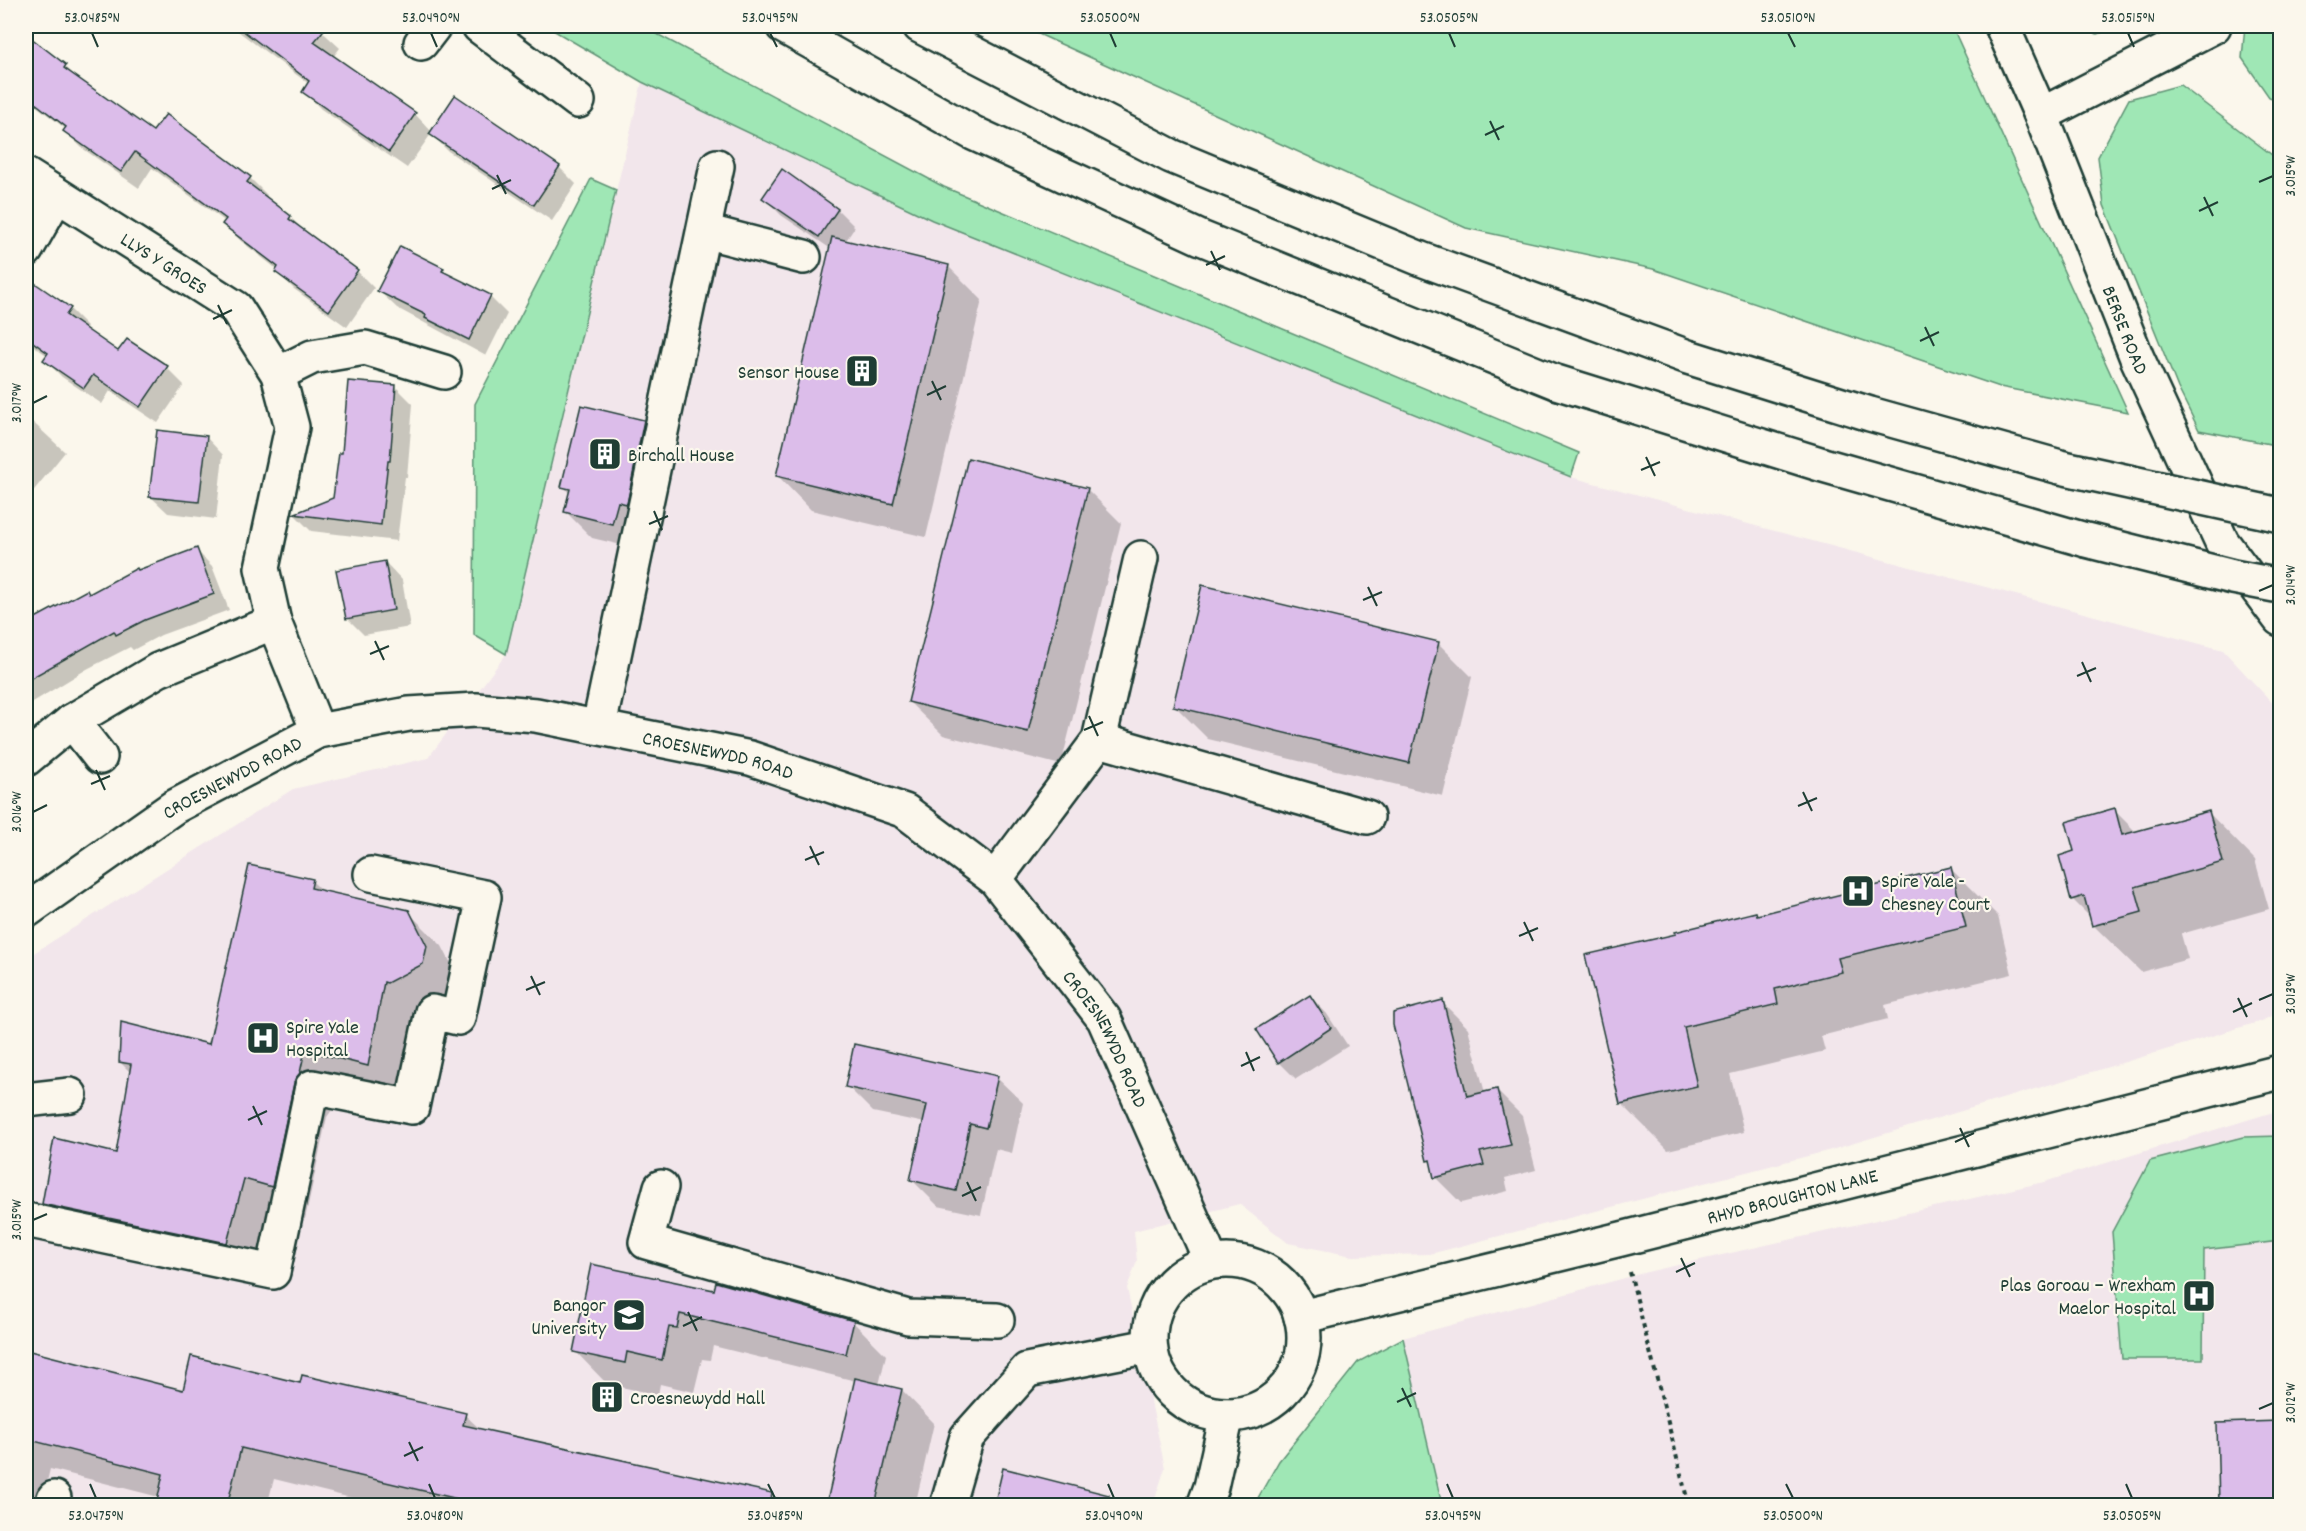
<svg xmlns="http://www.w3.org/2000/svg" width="2306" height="1531" font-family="Dekko,sans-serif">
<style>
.built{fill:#f2e6eb}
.green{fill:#9fe7b5;stroke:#5f9274;stroke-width:1.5}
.shadow{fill:#0003}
.building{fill:#dcbdea;stroke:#1f3d34;stroke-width:1.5}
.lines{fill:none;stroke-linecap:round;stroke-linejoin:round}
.minor-casing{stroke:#1f3d34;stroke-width:38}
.major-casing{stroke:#1f3d34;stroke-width:38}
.highway-casing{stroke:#1f3d34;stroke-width:38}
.path{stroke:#1f3d34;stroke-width:4;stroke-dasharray:4.5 4.5;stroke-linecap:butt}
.minor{stroke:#fbf7ec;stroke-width:33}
.major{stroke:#fbf7ec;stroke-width:33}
.highway{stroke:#fbf7ec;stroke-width:33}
.highway-bridge-casing{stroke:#1f3d34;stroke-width:38;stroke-linecap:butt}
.highway-bridge{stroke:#fbf7ec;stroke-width:33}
.ticks{fill:none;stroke:#1f3d34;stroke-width:2}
.labels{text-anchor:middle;stroke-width:4.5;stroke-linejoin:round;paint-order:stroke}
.street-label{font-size:20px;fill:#1f3d34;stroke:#fbf7ec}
.poi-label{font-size:20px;fill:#1f3d34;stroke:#fbf7ec;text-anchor:start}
.neatline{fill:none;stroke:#1f3d34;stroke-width:2}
.ticks-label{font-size:15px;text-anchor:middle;fill:#1f3d34}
</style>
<rect width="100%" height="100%" fill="#fbf7ec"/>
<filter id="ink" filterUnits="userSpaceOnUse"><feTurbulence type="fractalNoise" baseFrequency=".0167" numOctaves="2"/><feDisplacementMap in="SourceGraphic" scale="12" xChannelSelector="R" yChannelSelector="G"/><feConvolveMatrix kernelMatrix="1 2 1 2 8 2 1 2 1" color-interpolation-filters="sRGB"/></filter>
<g filter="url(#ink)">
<g class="built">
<path d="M 642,82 L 932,220 L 1571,477 L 2223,650 L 2280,711 L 2280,1011 L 2262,1021 L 1831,1150 L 1430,1254 L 1352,1256 L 1288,1243 L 1239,1204 L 1134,1231 L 1137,1261 L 1127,1288 L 1165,1468 L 1153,1505 L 26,1506 L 26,958 L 293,789 L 428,758 L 506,654 Z"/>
<path d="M 2280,1110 L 2280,1505 L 1254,1506 L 1279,1461 L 1358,1362 L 1403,1338 L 1647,1272 L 2044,1182 Z"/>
</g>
<g class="green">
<path d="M 546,26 L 642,26 L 944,187 L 1579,453 L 1571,477 L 932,220 L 642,82 Z"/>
<path d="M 1021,26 L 1952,26 L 2128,412 L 2000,387 L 1653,269 L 1466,228 Z"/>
<path d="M 2056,26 L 2123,26 L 2097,34 Z"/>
<path d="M 2245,26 L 2280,26 L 2280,101 L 2269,97 L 2242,58 Z"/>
<path d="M 2180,85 L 2280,161 L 2280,446 L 2199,430 L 2178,388 L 2104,205 L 2098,157 L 2129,99 Z"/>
<path d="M 591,179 L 616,190 L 506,654 L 474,635 L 475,404 Z"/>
<path d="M 2280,1136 L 2280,1241 L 2204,1250 L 2203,1359 L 2122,1359 L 2112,1232 L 2150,1161 L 2243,1137 Z"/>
<path d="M 1403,1338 L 1442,1505 L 1254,1505 L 1279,1461 L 1358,1362 Z"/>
</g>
<g class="shadow">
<path d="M 231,26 L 316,26 L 340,48 L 333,57 L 415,114 L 432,132 L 455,97 L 559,167 L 576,184 L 552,221 L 448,151 L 431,134 L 407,168 L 321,109 L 304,92 L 309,84 Z"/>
<path d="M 27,37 L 65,66 L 80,81 L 154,133 L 250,178 L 267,195 L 265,198 L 290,217 L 308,234 L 357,271 L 374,288 L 347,327 L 294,289 L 277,272 L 278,270 L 241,241 L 224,224 L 226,222 L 152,168 L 139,188 L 82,148 L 65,131 L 66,129 L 26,98 Z"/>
<path d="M 764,198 L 838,210 L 855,227 L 845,242 L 948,266 L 982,300 L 926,537 L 811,510 L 778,476 L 831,249 L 781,215 Z"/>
<path d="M 443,270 L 450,277 L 490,297 L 507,314 L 486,356 L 397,308 L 379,291 Z"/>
<path d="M 31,282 L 70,309 L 87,326 L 85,330 L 119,354 L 167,368 L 184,385 L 158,423 L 110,391 L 102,404 L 62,377 L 45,360 L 48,356 L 26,341 L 26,290 Z"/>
<path d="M 396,387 L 413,404 L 407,477 L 405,477 L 397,541 L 311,531 L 295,515 L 335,499 L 343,455 Z"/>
<path d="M 26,416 L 65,452 L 26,500 Z"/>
<path d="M 643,422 L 669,447 L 638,549 L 592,538 L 566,512 L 570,494 L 563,486 Z"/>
<path d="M 206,437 L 223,455 L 216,519 L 168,513 L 150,496 Z"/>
<path d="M 1087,489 L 1121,523 L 1061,765 L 943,735 L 909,702 Z"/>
<path d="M 196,550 L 212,566 L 229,610 L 161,635 L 133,650 L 130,647 L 87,669 L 28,705 L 32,709 L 26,714 L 26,625 L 138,572 Z"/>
<path d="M 385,562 L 402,580 L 410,627 L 364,635 L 347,618 Z"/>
<path d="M 1438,643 L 1472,677 L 1443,796 L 1208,739 L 1175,706 Z"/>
<path d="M 2114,810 L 2137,833 L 2208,812 L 2255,860 L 2269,909 L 2181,934 L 2188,959 L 2141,972 L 2093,925 L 2091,918 L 2072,899 L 2076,852 Z"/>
<path d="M 1951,869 L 1998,916 L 2012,974 L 1885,1005 L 1888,1019 L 1821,1036 L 1825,1051 L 1730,1074 L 1744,1132 L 1668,1150 L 1621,1103 L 1678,935 L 1756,914 L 1758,916 Z"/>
<path d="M 312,881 L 324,893 L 408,912 L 442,946 L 460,981 L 401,1099 L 334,1107 L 327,1117 L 305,1219 L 277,1212 L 261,1276 L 77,1237 L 44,1204 L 118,1155 L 131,1073 L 120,1062 L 210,1046 Z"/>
<path d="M 1310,996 L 1327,1014 L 1348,1046 L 1296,1079 L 1279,1062 Z"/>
<path d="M 1442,1002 L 1468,1028 L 1485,1093 L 1496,1090 L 1522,1116 L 1536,1170 L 1505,1178 L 1508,1191 L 1461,1203 L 1435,1177 L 1432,1163 L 1429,1160 L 1392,1015 Z"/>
<path d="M 997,1078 L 1023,1103 L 1012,1153 L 996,1149 L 981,1215 L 938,1206 L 912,1180 L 925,1123 L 873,1112 L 847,1086 Z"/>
<path d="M 593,1265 L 853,1322 L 886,1355 L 879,1385 L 902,1390 L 934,1423 L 915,1506 L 828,1506 L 856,1381 L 713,1346 L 710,1360 L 702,1359 L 694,1392 L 660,1384 L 658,1395 L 607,1384 L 575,1351 Z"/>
<path d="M 26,1351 L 184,1392 L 301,1384 L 465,1415 L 481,1430 L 817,1506 L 384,1506 L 274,1479 L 267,1506 L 157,1506 L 159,1497 L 50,1469 L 41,1506 L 26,1506 Z"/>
<path d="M 2280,1423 L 2280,1506 L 2221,1506 L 2218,1425 Z"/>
<path d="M 1004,1470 L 1111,1497 L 1119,1506 L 995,1506 Z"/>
</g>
<g class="building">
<path d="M 237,26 L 327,26 L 314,42 L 416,113 L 389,152 L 302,92 L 309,81 Z"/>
<path d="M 26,34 L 66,65 L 64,68 L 153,131 L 166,114 L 251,177 L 247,182 L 291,216 L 289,219 L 358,270 L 329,311 L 275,272 L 278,267 L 222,224 L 226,219 L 135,152 L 121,172 L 63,131 L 66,127 L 26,96 Z"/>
<path d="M 455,95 L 560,166 L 534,205 L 429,134 Z"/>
<path d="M 782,169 L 838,209 L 819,237 L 762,198 Z"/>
<path d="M 832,237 L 949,265 L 893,504 L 776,476 Z"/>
<path d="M 400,246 L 444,268 L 442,271 L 491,295 L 469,340 L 425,318 L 426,315 L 377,291 Z"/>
<path d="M 26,277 L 71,308 L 66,315 L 118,351 L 127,339 L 168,366 L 140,407 L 93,375 L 84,388 L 43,360 L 48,353 L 26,337 Z"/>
<path d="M 348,381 L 396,385 L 390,461 L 388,461 L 381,525 L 293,514 L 333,498 L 339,453 L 342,453 Z"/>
<path d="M 581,405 L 644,420 L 627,504 L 618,502 L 612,524 L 564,512 L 570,489 L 561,487 Z"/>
<path d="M 157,430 L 207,436 L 199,502 L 149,497 Z"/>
<path d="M 968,458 L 1088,488 L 1028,732 L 908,702 Z"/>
<path d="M 197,548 L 214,594 L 145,620 L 116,635 L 114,631 L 26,681 L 26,623 L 87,590 L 89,594 L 137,568 L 138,570 Z"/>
<path d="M 385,561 L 394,610 L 346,619 L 336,570 Z"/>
<path d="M 1202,585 L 1439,642 L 1409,763 L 1173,706 Z"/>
<path d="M 2115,808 L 2122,835 L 2209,811 L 2223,862 L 2135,887 L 2142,912 L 2092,926 L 2084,896 L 2071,900 L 2059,856 L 2074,851 L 2066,822 Z"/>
<path d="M 249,865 L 313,879 L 311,888 L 409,910 L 427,946 L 423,964 L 387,983 L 384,982 L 368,1066 L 305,1050 L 300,1073 L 294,1083 L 272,1187 L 244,1179 L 227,1243 L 42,1204 L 54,1138 L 116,1153 L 131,1064 L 119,1062 L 121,1022 L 209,1044 Z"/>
<path d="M 1951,867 L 1966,927 L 1838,958 L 1842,972 L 1775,989 L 1778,1004 L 1684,1027 L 1697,1086 L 1620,1104 L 1585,955 L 1676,934 L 1675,932 L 1756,912 L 1757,915 Z"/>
<path d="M 1310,995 L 1331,1028 L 1278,1063 L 1256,1029 Z"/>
<path d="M 1443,1000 L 1467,1096 L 1497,1089 L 1511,1145 L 1480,1152 L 1484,1165 L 1434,1178 L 1430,1160 L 1427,1161 L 1393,1025 L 1393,1013 Z"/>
<path d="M 854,1044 L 998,1076 L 986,1128 L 970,1124 L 956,1191 L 910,1180 L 927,1105 L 845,1087 Z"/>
<path d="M 591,1264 L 714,1290 L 716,1282 L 854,1321 L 846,1354 L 680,1314 L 677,1328 L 669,1327 L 662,1360 L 627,1352 L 625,1363 L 573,1352 Z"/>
<path d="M 26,1350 L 183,1390 L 191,1356 L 300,1383 L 302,1375 L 466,1413 L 463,1425 L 772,1493 L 770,1506 L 488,1506 L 241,1448 L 227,1506 L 156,1506 L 163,1474 L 26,1439 Z"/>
<path d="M 855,1378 L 902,1389 L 875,1506 L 826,1506 Z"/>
<path d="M 2280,1421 L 2280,1506 L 2219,1506 L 2217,1423 Z"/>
<path d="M 1003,1468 L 1109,1495 L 1108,1506 L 994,1506 Z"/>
</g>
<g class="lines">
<defs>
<g id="minor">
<path d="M 479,26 L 578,101"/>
<path d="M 421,43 L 434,26"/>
<path id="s1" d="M 26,175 L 236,308 L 278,374 L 292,427 L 262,568 L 274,622 L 318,731"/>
<path d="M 704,231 L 804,257"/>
<path d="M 26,250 L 57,195"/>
<path d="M 278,374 L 312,357 L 365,348 L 444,372"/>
<path d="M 72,721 L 100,757"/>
<path d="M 599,726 L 717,166"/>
<path d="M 1099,740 L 1367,817"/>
<path d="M 26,759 L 72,721 L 158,670 L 274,622"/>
<path d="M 995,879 L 1099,740 L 1141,558"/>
<path id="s2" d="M 26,911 L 174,807 L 318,731 L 409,714 L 476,710 L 536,715 L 750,758 L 905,811 L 995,879 L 1104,1019 L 1211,1261"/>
<path d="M 26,1100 L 70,1095"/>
<path d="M 661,1187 L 646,1242 L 908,1317 L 997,1320"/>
<path d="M 26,1220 L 273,1272 L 312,1087 L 412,1107 L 432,1012 L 458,1018 L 484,897 L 371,874"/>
<circle cx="1227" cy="1338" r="77"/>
<path id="s3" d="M 1301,1317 L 1621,1239 L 2280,1072"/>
<path d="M 52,1506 L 54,1498"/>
<path d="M 947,1506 L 967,1437 L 1027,1370 L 1150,1346"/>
<path d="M 1204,1506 L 1211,1487 L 1227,1415"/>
</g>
<g id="major">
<path id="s4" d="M 2002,26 L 2041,115 L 2137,358 L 2222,542 L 2280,619"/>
<path d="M 2041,115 L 2214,26"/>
</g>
<g id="highway">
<path d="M 783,26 L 973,133 L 1201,238 L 1556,382 L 1823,465 L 2086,540"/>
<path d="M 920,26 L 1171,156 L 1421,259 L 1688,357 L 1870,414 L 2060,467"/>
</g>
</defs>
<use href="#minor" class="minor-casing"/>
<use href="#major" class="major-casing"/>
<use href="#highway" class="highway-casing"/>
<path class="path" d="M 1630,1272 L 1689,1506"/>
<use href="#minor" class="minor"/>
<use href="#major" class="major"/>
<use href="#highway" class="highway"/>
<defs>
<g id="highway-bridge">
<path d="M 2060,467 L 2280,515"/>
<path d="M 2086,540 L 2233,577 L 2280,586"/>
</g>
</defs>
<use href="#highway-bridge" class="highway-bridge-casing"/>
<use href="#highway-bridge" class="highway-bridge"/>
</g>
</g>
<path class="ticks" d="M 92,33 L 98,47M 431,33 L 437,47M 770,33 L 777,47M 1110,33 L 1116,47M 1449,33 L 1455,47M 1788,33 L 1795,47M 2128,33 L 2134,47M 1490,121 L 1499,140M 1485,135 L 1504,126M 497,175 L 506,194M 2259,182 L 2273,176M 492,189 L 511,180M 2204,197 L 2213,216M 2199,211 L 2218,202M 1211,251 L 1220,270M 1206,265 L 1225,256M 218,305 L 227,324M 213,319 L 232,310M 1925,327 L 1934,346M 1920,341 L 1939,332M 932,381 L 941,400M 927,395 L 946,386M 33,403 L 47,396M 1646,457 L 1655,476M 1641,470 L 1660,462M 654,511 L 662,530M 649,524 L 668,516M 1368,587 L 1377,606M 2259,591 L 2273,585M 1363,600 L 1382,592M 375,641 L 384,660M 370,654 L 389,646M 2082,662 L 2091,682M 2077,676 L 2096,668M 1089,716 L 1098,736M 1084,730 L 1103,722M 96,770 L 105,790M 91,784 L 110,776M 1803,792 L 1812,811M 1798,806 L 1817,798M 33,812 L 47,805M 810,846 L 819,865M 805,860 L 824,852M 1524,922 L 1533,941M 1519,936 L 1538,928M 531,976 L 540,995M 526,990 L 545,982M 2238,998 L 2247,1017M 2259,1000 L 2273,994M 2233,1012 L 2252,1003M 1246,1052 L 1254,1071M 1241,1066 L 1260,1057M 253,1106 L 262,1125M 248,1120 L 267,1111M 1960,1128 L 1969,1147M 1955,1142 L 1974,1133M 967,1182 L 976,1201M 962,1196 L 981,1187M 33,1220 L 47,1214M 1681,1258 L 1690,1277M 1676,1272 L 1695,1263M 688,1312 L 697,1331M 683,1326 L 702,1317M 1402,1388 L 1411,1407M 1397,1402 L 1416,1393M 2259,1409 L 2273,1403M 409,1442 L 418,1461M 404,1456 L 423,1447M 90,1484 L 96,1498M 429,1484 L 435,1498M 768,1484 L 775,1498M 1108,1484 L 1114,1498M 1447,1484 L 1453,1498M 1786,1484 L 1793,1498M 2126,1484 L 2132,1498"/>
<defs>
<symbol id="building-square" viewBox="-11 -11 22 22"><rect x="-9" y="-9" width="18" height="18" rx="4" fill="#1f3d34" stroke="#fbf7ec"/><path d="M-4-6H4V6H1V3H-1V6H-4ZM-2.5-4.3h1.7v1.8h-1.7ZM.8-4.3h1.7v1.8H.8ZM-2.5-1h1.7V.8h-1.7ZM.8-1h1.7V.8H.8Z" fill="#fff"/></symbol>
<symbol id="hospital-square" viewBox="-11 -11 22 22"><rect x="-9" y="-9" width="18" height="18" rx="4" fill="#1f3d34" stroke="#fbf7ec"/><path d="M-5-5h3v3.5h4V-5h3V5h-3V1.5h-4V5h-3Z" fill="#fff"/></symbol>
<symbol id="university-square" viewBox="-11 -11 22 22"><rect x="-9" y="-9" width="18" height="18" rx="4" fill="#1f3d34" stroke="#fbf7ec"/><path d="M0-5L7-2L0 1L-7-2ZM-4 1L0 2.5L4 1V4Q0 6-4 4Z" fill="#fff"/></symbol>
</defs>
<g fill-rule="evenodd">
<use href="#building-square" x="843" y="352" width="38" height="38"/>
<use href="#building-square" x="586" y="435" width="38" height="38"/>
<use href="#hospital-square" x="1839" y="872" width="38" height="38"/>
<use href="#hospital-square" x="244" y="1019" width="38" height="38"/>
<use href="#hospital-square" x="2180" y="1277" width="38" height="38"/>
<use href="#university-square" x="610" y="1296" width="38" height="38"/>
<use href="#building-square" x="588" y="1378" width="38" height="38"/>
</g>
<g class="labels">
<g class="street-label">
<text dy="7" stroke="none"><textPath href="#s1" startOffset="164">LLYS Y GROES</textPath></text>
<text dy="7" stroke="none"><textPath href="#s4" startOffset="328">BERSE ROAD</textPath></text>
<text dy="7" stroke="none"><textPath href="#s2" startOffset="750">CROESNEWYDD ROAD</textPath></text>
<text dy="7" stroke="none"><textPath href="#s2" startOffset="246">CROESNEWYDD ROAD</textPath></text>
<text dy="7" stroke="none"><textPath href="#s2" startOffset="1254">CROESNEWYDD ROAD</textPath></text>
<text dy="7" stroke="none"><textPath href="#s3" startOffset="506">RHYD BROUGHTON LANE</textPath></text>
</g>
<g class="poi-label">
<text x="839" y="378" text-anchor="end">Sensor House</text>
<text x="628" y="461">Birchall House</text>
<text x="1881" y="887">Spire Yale -<tspan x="1881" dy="23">Chesney Court</tspan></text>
<text x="286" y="1033">Spire Yale<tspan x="286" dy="23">Hospital</tspan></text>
<text x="2176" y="1291" text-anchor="end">Plas Goroau – Wrexham<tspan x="2176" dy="23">Maelor Hospital</tspan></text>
<text x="606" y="1311" text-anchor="end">Bangor<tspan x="606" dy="23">University</tspan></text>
<text x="630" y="1404">Croesnewydd Hall</text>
</g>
</g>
<rect width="2306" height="1531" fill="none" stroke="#fbf7ec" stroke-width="66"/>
<rect x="33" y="33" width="2240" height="1465" class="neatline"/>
<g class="ticks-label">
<text x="92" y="22">53.0485°N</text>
<text x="431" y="22">53.0490°N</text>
<text x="770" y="22">53.0495°N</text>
<text x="1110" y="22">53.0500°N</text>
<text x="1449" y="22">53.0505°N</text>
<text x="1788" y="22">53.0510°N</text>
<text x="2128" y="22">53.0515°N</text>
<text transform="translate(2290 176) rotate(-90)" y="5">3.015°W</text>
<text transform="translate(16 403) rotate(-90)" y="5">3.017°W</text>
<text transform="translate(2290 585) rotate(-90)" y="5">3.014°W</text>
<text transform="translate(16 812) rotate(-90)" y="5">3.016°W</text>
<text transform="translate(2290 994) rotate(-90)" y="5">3.013°W</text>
<text transform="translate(16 1220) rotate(-90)" y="5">3.015°W</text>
<text transform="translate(2290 1403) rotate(-90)" y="5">3.012°W</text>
<text x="96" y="1520">53.0475°N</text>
<text x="435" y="1520">53.0480°N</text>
<text x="775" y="1520">53.0485°N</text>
<text x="1114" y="1520">53.0490°N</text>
<text x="1453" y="1520">53.0495°N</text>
<text x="1793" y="1520">53.0500°N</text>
<text x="2132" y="1520">53.0505°N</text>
</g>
</svg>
